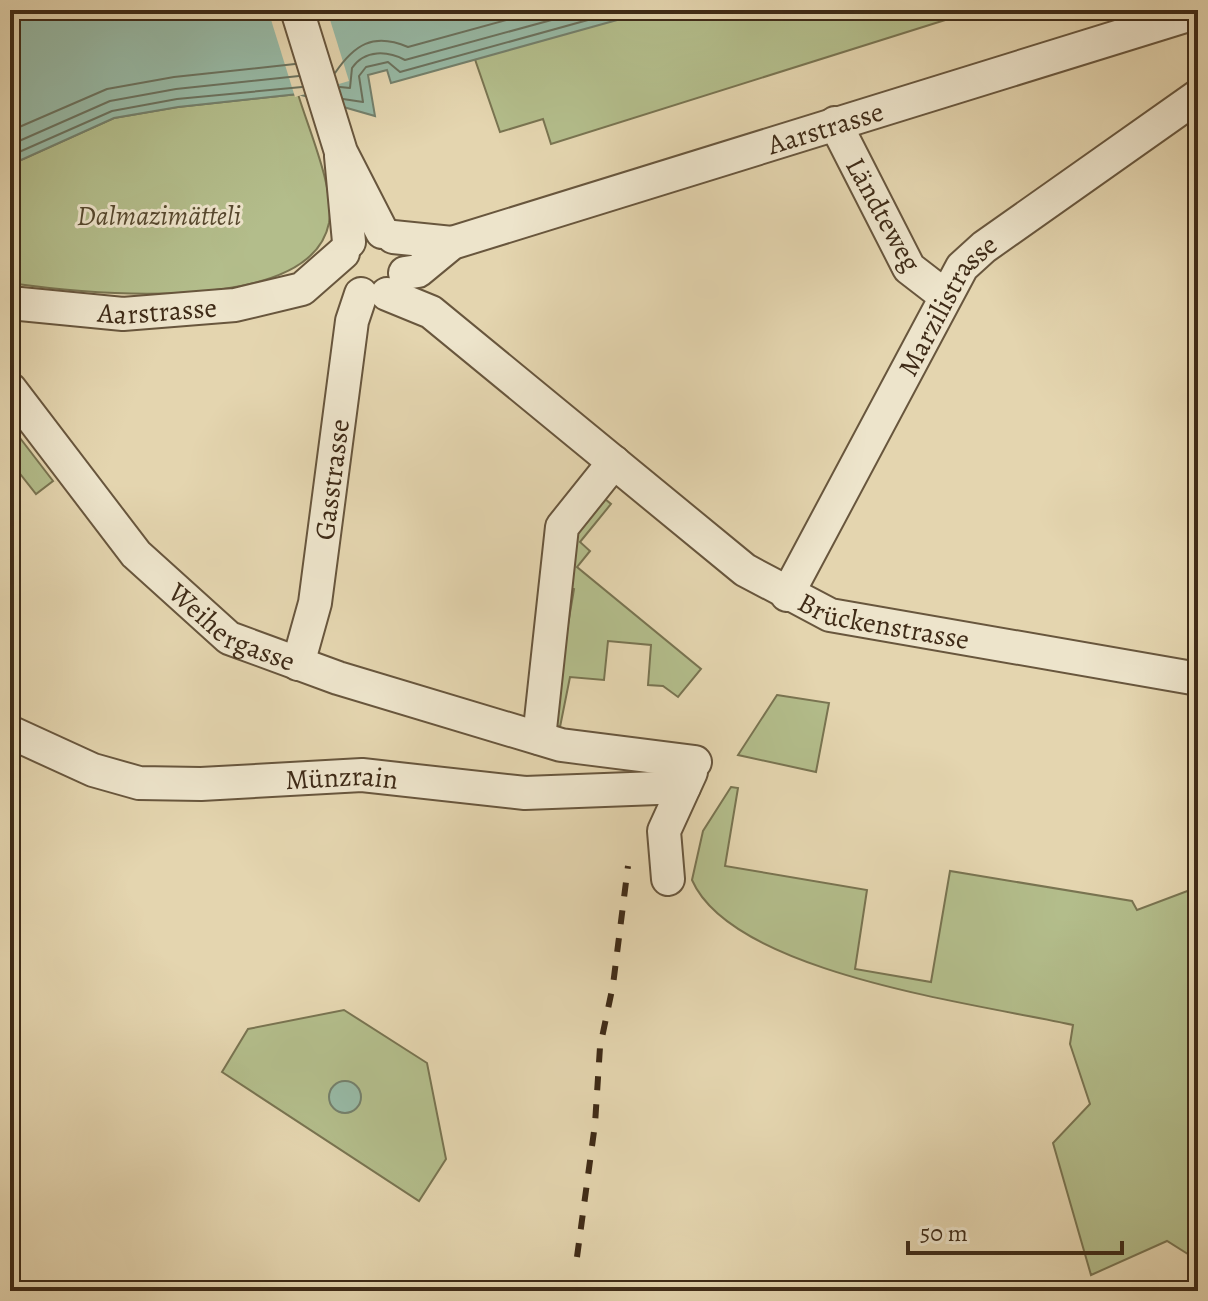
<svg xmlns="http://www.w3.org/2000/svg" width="1208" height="1301" font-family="Alegreya,serif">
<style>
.green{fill:#b3bd8b;stroke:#797451;stroke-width:2}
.water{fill:#97b9a5;stroke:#74806c;stroke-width:2}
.pier{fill:#e4d5af}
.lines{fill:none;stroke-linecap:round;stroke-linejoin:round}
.shore{stroke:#6b725e;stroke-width:2}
.street-casing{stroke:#68563d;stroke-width:36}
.street{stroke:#ede4cb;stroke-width:32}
.rail{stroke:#3f2b17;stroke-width:6;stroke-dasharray:14 14;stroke-linecap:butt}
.labels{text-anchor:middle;stroke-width:6;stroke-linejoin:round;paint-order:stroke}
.street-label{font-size:28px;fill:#3f2b17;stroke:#ede4cb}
.park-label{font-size:28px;font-style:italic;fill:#56482e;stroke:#ede4cb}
</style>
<rect width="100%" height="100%" fill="#e4d5af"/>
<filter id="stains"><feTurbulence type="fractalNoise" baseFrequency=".0025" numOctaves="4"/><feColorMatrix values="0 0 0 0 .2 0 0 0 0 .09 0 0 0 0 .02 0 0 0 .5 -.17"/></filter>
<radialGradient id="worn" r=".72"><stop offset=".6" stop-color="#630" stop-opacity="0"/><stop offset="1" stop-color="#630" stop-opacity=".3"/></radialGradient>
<g class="green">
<path d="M 458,10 L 977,10 L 551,144 L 543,119 L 500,132 Z"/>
<path d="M 298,94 C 308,128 335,189 329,223 C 310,318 80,293 10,283 L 10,165 L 114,118 L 178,107 Z"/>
<path d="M 10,425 L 53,481 L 36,494 L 10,461 Z"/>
<path d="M 599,494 L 611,504 L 580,542 L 590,551 L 577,567 L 701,669 L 678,697 L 663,686 L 648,685 L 651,645 L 608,641 L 604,680 L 570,677 L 560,727 L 551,725 L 574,589 L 566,588 L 571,536 Z"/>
<path d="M 777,695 L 829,703 L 816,772 L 738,755 Z"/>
<path d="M 731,787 L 738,788 L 725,866 L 867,890 L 855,969 L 931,982 L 950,871 L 1132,901 L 1137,910 L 1198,887 L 1198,1254 L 1191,1256 L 1167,1241 L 1091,1275 L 1053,1143 L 1090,1104 L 1070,1044 L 1073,1025 C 980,1004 733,974 692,880 L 703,831 Z"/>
<path d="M 344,1010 L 427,1063 L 446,1159 L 419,1201 L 222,1072 L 248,1029 Z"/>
</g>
<g class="water">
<path d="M 10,10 L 653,10 L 391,83 L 387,70 L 368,75 L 375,116 L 298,94 L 178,107 L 114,118 L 10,165 Z"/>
<circle cx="345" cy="1097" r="16"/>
</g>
<path class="pier" d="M 268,10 L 327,10 L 349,81 L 295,97 Z"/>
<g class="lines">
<g class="shore">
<path d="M 335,73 C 354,45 373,32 408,47 L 543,10"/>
<path d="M 340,87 L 350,88 L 352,68 C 365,49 388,51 405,60 L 588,10"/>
<path d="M 343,99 L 363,102 L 359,76 L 366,67 L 388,62 L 400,72 L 624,10"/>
<path d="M 10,131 L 107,89 L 174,77 L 295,64"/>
<path d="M 10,145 L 110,101 L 176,89 L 299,76"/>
<path d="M 10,156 L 112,111 L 177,99 L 302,87"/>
</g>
<defs>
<g id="street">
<path d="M 297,10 L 341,152 L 382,232"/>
<path d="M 835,123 L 909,268 L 944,295"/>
<path d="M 341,156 L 349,242"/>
<path d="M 393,237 L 452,243"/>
<path id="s1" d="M 405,273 L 418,271 L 452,243 L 1198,12"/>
<path id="s2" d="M 387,294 L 431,312 L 745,570 L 830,615 L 1198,679"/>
<path id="s3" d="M 10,303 L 123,314 L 235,305 L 302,289 L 343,253"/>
<path id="s4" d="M 10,389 L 136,554 L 229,638 L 338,678 L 561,745 L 695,762"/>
<path id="s5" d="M 787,595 L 962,267 L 984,247 L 1198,96"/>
<path id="s6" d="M 298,664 L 315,603 L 352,321 L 361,294"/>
<path id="s7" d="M 10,732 L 93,770 L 139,783 L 201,784 L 362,775 L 525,793 L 684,787"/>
<path d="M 539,738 L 562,527 L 614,462"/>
<path d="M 668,879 L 664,831 L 691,772"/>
</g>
</defs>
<use href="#street" class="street-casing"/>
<use href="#street" class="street"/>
<path class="rail" d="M 577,1257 L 595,1124 L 600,1047 L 613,985 L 628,866"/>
</g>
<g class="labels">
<g class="street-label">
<text dy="10" stroke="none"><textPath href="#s1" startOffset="448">Aarstrasse</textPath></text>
<text transform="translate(884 214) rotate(61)" y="10">Ländteweg</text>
<text dy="10" stroke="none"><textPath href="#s3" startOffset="148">Aarstrasse</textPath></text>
<text dy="10" stroke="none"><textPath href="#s5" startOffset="332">Marzilistrasse</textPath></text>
<text dy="10" stroke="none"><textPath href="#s6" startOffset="188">Gasstrasse</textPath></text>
<text dy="10" stroke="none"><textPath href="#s2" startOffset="604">Brückenstrasse</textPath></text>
<text dy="10" stroke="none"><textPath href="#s4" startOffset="330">Weihergasse</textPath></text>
<text dy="10" stroke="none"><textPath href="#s7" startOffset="342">Münzrain</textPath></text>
</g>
<g class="park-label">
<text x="159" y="225">Dalmazimätteli</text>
</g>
</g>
<rect width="1208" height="1301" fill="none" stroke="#e4d5af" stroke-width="40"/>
<rect x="12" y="12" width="1184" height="1277" fill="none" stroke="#3f2b17" stroke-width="4"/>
<rect x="20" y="20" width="1168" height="1261" fill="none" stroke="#3f2b17" stroke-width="2"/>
<path d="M908 1241v12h214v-12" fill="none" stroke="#3f2b17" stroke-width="4"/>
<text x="920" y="1241" font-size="24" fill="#3f2b17" stroke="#ede4cb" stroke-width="6" paint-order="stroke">50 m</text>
<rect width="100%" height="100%" filter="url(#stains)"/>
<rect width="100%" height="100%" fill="url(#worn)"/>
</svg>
